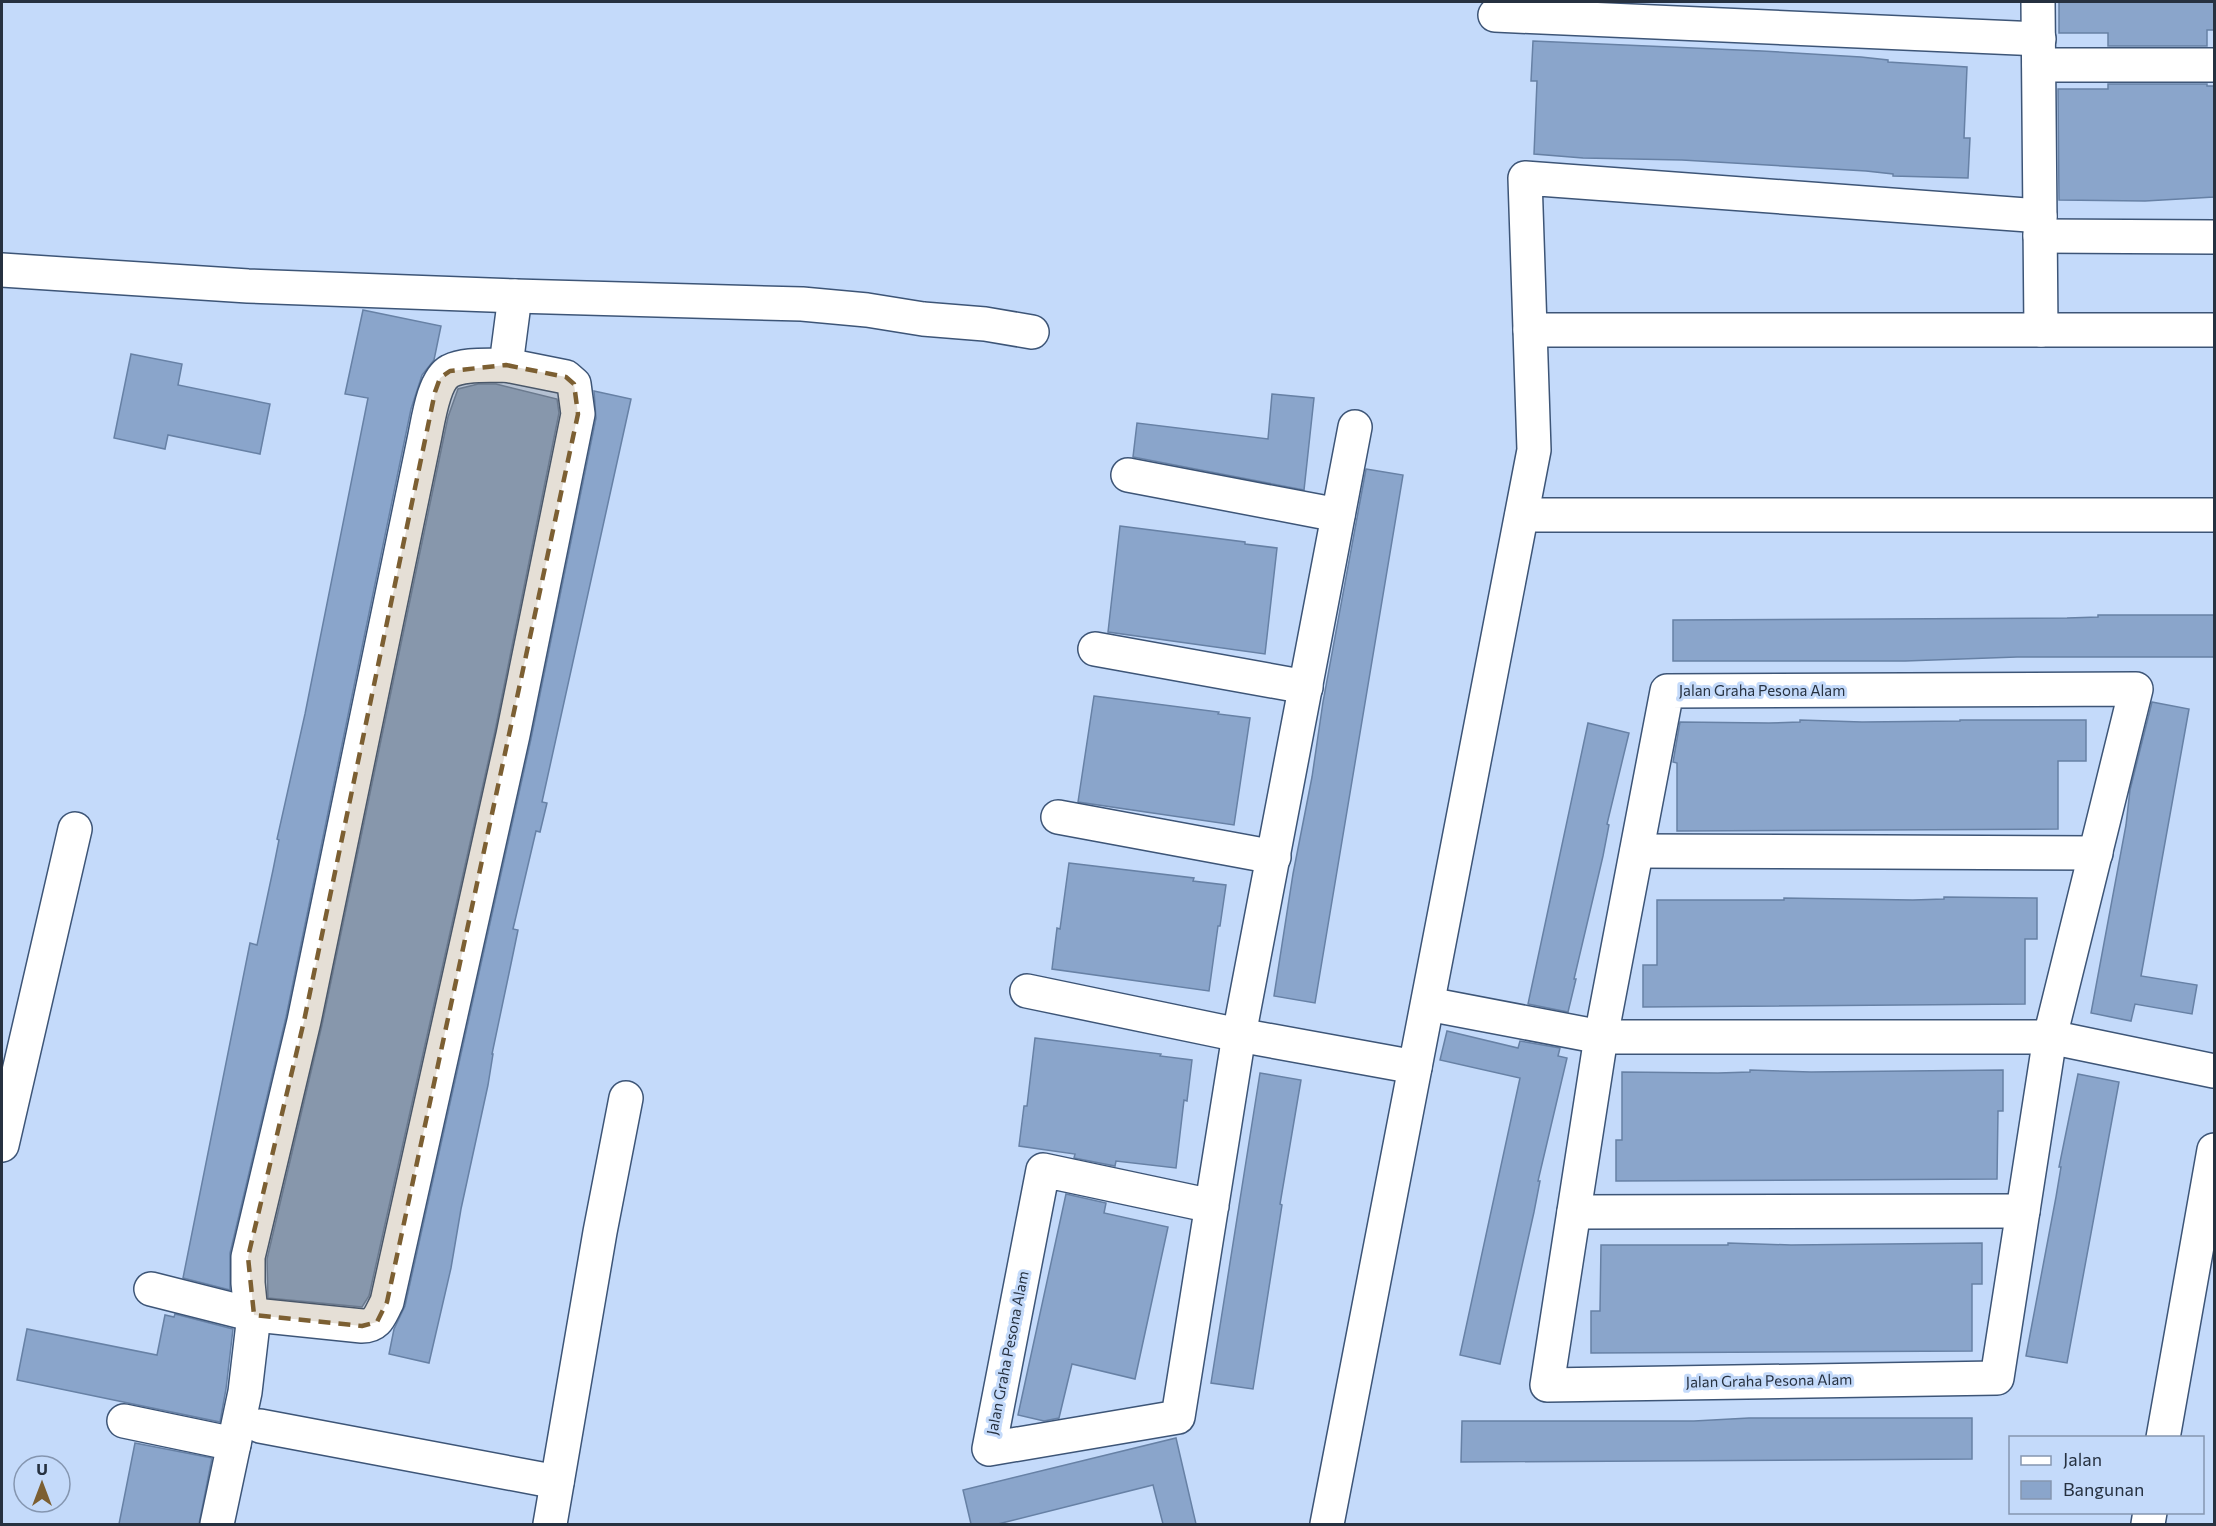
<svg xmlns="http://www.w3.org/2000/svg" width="2216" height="1526" font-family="Commissioner,sans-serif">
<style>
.building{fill:#8aa5cb;stroke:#6781a5;stroke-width:1.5}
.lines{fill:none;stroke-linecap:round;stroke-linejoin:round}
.minor-casing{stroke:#3d5577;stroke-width:36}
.minor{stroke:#fff;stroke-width:33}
.marked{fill:#7c5f32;fill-opacity:0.2;stroke:#7c5f32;stroke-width:4.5;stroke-dasharray:12 8;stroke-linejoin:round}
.labels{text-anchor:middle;stroke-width:6;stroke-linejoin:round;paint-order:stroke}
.street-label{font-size:15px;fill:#263140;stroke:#c4dafa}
</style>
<rect width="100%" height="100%" fill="#c4dafa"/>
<g class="building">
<path d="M 2059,2 L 2214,2 L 2214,30 L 2207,30 L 2207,46 L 2108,46 L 2108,33 L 2059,33 Z"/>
<path d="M 1533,41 L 1762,51 L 1861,57 L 1888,60 L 1888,62 L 1967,67 L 1964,138 L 1970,138 L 1968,178 L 1893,176 L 1893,174 L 1866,171 L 1682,160 L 1583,158 L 1534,154 L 1537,81 L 1531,81 Z"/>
<path d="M 2108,84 L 2207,84 L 2207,86 L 2214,86 L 2214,197 L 2145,201 L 2059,200 L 2058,89 L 2108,89 Z"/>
<path d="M 363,310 L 441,326 L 434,360 L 422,375 L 411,409 L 286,1017 L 230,1253 L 230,1290 L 183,1278 L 250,943 L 257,945 L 273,870 L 279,840 L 277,839 L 305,714 L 368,398 L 345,394 Z"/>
<path d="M 131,354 L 182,364 L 178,385 L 270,404 L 260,454 L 168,435 L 165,449 L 114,438 Z"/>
<path d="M 478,384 L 496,384 L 557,399 L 559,413 L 495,731 L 369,1296 L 362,1307 L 268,1298 L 267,1259 L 322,1025 L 448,417 L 458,389 Z"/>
<path d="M 594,391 L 631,399 L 542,802 L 547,803 L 540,832 L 536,831 L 513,929 L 518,930 L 512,959 L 492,1054 L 493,1054 L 488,1085 L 461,1209 L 451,1268 L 429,1363 L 389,1354 L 394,1329 L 405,1306 L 531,739 L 596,418 Z"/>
<path d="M 1272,394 L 1314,398 L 1304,490 L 1133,457 L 1137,423 L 1268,439 Z"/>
<path d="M 1366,469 L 1403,475 L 1315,1003 L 1274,996 L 1293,874 L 1312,777 L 1323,702 Z"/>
<path d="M 1120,526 L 1245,542 L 1245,544 L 1277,548 L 1265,654 L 1108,632 Z"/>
<path d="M 2098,615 L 2214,615 L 2214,657 L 2017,657 L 1905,661 L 1673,661 L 1673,620 L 2067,618 L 2098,617 Z"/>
<path d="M 1094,696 L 1219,712 L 1218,714 L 1250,718 L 1234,825 L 1078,802 Z"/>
<path d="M 2152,702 L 2189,709 L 2141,976 L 2197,985 L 2192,1014 L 2135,1004 L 2131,1021 L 2091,1013 L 2126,825 L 2130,790 Z"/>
<path d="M 1800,720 L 1862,722 L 1960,721 L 1960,720 L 2086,720 L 2086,761 L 2058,761 L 2058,829 L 1677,831 L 1677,763 L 1673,762 L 1680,722 L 1769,723 L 1800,722 Z"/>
<path d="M 1588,723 L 1629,733 L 1607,824 L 1609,825 L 1603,856 L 1574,979 L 1576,979 L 1568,1012 L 1528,1004 Z"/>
<path d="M 1069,863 L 1194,878 L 1193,881 L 1226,885 L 1220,926 L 1218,926 L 1209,991 L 1052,969 L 1057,928 L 1060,929 Z"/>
<path d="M 1944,897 L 2037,898 L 2037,939 L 2025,939 L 2025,1004 L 1643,1007 L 1643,965 L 1657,965 L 1657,900 L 1784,900 L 1784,898 L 1913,900 L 1944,899 Z"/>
<path d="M 1447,1031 L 1518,1048 L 1520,1041 L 1560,1048 L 1558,1056 L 1567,1058 L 1538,1181 L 1540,1181 L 1534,1212 L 1500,1364 L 1460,1355 L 1520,1078 L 1440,1060 Z"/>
<path d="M 1035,1038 L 1161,1054 L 1160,1056 L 1192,1060 L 1187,1101 L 1184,1100 L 1176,1168 L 1116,1161 L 1115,1166 L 1074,1158 L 1075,1154 L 1019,1146 L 1024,1106 L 1027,1106 Z"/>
<path d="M 1750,1070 L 1811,1072 L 2003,1070 L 2003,1111 L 1998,1111 L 1997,1179 L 1616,1181 L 1616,1140 L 1622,1140 L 1622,1072 L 1718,1073 L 1750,1072 Z"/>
<path d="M 1260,1073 L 1301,1080 L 1280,1204 L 1282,1205 L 1253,1389 L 1211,1383 Z"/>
<path d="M 2078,1074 L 2119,1082 L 2067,1363 L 2026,1356 L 2056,1197 L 2061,1167 L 2059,1167 Z"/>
<path d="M 1066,1194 L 1106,1203 L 1104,1213 L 1168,1227 L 1135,1379 L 1072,1364 L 1059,1418 L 1044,1421 L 1018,1415 Z"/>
<path d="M 1728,1243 L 1791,1245 L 1982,1243 L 1982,1284 L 1972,1284 L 1972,1351 L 1591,1353 L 1591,1311 L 1600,1311 L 1601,1245 L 1728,1245 Z"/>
<path d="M 175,1314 L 233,1329 L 226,1389 L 220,1422 L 17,1380 L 27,1329 L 157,1355 L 165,1315 L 174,1317 Z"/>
<path d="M 1749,1418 L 1972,1418 L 1972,1459 L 1461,1462 L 1462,1421 L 1694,1421 Z"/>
<path d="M 1176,1438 L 1196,1524 L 1163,1524 L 1153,1485 L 998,1524 L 971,1524 L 963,1490 Z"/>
<path d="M 135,1443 L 212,1458 L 199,1524 L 119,1524 Z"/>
</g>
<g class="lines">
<defs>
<g id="minor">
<path d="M 2038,2 L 2041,330"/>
<path d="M 1495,15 L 2039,39"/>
<path d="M 2039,65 L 2214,65"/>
<path d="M 2040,236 L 2214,237"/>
<path d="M 2,270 L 248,286 L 515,296 L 802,304 L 867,310 L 923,319 L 985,324 L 1032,332"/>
<path d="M 1530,330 L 2214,330"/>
<path d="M 1128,475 L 1338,515"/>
<path d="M 1522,515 L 2214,515"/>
<path d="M 1095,649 L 1306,687"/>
<path d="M 2136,689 L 2050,1037 L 1997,1378 L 1547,1385 L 1601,1037 L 1667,691 Z"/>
<path d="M 1058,817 L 1274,857"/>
<path d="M 1637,851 L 2096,853"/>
<path d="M 1027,991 L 1239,1035 L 1355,427"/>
<path d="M 1428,1004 L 1601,1037 L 2050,1037 L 2214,1071"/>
<path d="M 2,1145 L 75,829"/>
<path d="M 1212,1206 L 1043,1170 L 989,1449 L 1178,1417 L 1239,1035 L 1415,1067"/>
<path d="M 1574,1212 L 2023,1211"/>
<path d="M 151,1289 L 254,1315 L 362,1326 C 378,1326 380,1315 387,1302 L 513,735 L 578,414 L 574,384 L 566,377 L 506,365"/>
<path d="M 124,1421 L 234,1444"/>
<path d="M 260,1426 L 557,1482"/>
<path d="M 2163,1438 L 2214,1150"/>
<path d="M 217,1524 L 245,1392 L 254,1315 L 250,1303 L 248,1283 L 248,1257 L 304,1021 L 424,440 C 428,422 433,380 450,371 C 466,363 489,366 506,365 L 515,296"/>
<path d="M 550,1524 L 600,1232 L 626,1098"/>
<path d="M 1327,1524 L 1534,450 L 1525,178 L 2040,216"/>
<path d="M 2148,1524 L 2150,1512"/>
</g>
</defs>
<use href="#minor" class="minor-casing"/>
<use href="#minor" class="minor"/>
</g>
<path class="marked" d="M 506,365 L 566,377 L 574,384 L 578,414 L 387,1302 L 377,1322 L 362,1326 L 254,1315 L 248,1257 L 304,1021 L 435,392 L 440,378 L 450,371 Z"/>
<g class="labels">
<g class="street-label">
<text x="1762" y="696">Jalan Graha Pesona Alam</text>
<text transform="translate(1008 1353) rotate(-79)" y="5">Jalan Graha Pesona Alam</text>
<text transform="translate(1769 1381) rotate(-1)" y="5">Jalan Graha Pesona Alam</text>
</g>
</g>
<rect width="2216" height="1526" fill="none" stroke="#263140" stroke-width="6"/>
<rect x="2009" y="1436" width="195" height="78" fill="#c4dafa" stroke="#8596b0" stroke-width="1.5"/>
<rect x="2021" y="1456" width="30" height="9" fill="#ffffff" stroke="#8596b0" stroke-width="1.5"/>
<text x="2063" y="1466" font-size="18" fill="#263140">Jalan</text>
<rect x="2021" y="1481" width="30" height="18" fill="#8aa5cb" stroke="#8596b0" stroke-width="1.5"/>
<text x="2063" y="1496" font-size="18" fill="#263140">Bangunan</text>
<g transform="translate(42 1484)"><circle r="28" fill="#c4dafa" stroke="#8596b0" stroke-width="1.5"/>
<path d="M0-4.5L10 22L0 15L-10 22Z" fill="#7c5f32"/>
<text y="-9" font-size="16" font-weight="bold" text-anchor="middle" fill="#263140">U</text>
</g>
</svg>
